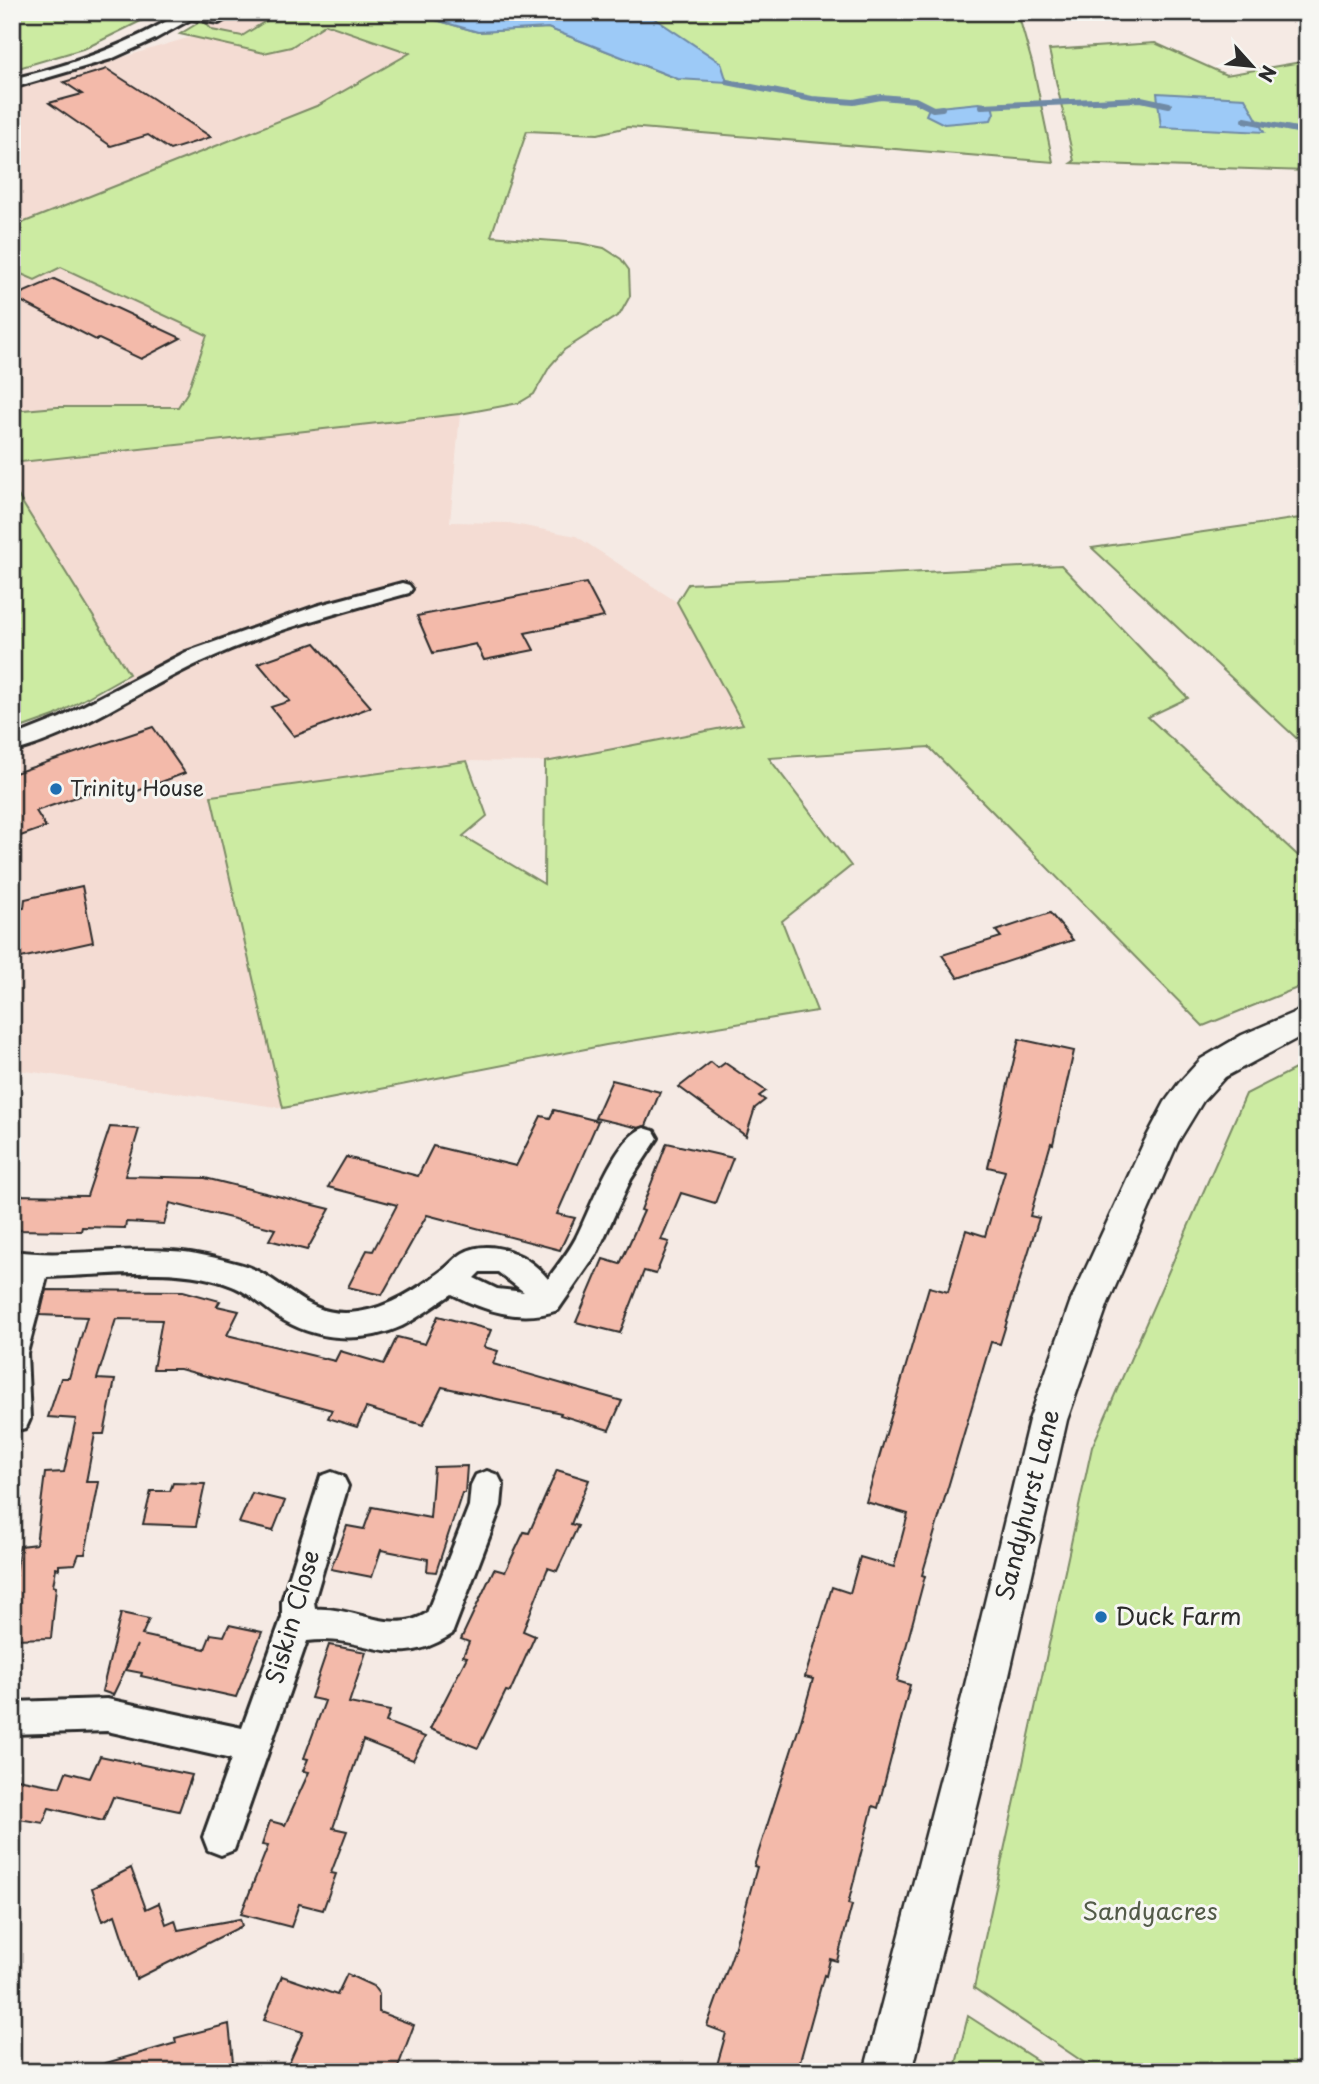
<svg xmlns="http://www.w3.org/2000/svg" width="1319" height="2084" font-family="'Playpen Sans',sans-serif">
<style>
.built{fill:#f4dcd3}
.green{fill:#cceba2;stroke:#7c8b66;stroke-width:2}
.water{fill:#9dcaf7;stroke:#6f8aa5;stroke-width:2}
.lines{fill:none;stroke-linecap:round;stroke-linejoin:round}
.stream{stroke:#6f8aa5;stroke-width:6}
.building{fill:#f3baaa;stroke:#2b2b2b;stroke-width:2}
.minor-casing{stroke:#2b2b2b;stroke-width:6}
.tertiary-casing{stroke:#2b2b2b;stroke-width:5}
.minor{fill:#f6f6f2;fill-rule:evenodd}
.tertiary{fill:#f6f6f2;fill-rule:evenodd}
.poi-dot{fill:#1f6fb2;stroke:#f6f6f2;stroke-width:2.5}
.labels{text-anchor:middle;stroke-width:6;stroke-linejoin:round;paint-order:stroke}
.poi-label{font-size:21px;fill:#2b2b2b;stroke:#f6f6f2;text-anchor:start}
.near-street-label{font-size:24px;fill:#2b2b2b;stroke:#f6f6f2}
.near-poi-label{font-size:24px;fill:#2b2b2b;stroke:#f6f6f2;text-anchor:start}
.near-park-label{font-size:24px;fill:#535b49;stroke:#f6f6f2}
</style>
<rect width="100%" height="100%" fill="#f5eae4"/>
<filter id="ink" filterUnits="userSpaceOnUse"><feTurbulence type="fractalNoise" baseFrequency=".0143" numOctaves="2"/><feDisplacementMap in="SourceGraphic" scale="14" xChannelSelector="R" yChannelSelector="G"/><feConvolveMatrix kernelMatrix="1 2 1 2 8 2 1 2 1" color-interpolation-filters="sRGB"/></filter>
<g filter="url(#ink)">
<g class="built">
<path d="M 215,12 L 280,12 L 243,36 L 326,24 L 411,52 L 319,105 L 12,227 L 12,90 L 211,31 L 203,20 Z"/>
<path d="M 61,267 L 207,334 L 186,393 L 178,407 L 57,407 L 12,411 L 12,270 L 35,280 Z"/>
<path d="M 460,414 L 450,522 L 509,523 L 576,536 L 677,602 L 744,724 L 545,762 L 467,761 L 211,796 L 283,1108 L 12,1069 L 12,755 L 80,727 L 129,674 L 12,494 L 12,463 Z"/>
</g>
<g class="green">
<path d="M 12,12 L 159,12 L 86,48 L 12,70 Z"/>
<path d="M 280,12 L 408,12 L 478,32 L 548,28 L 678,79 L 643,12 L 983,12 L 990,18 L 1019,17 L 1033,66 L 1053,162 L 628,127 L 598,134 L 527,131 L 491,236 L 579,243 L 604,248 L 621,259 L 629,270 L 630,296 L 620,314 L 564,350 L 550,366 L 534,394 L 519,403 L 460,414 L 12,463 L 12,411 L 57,407 L 178,407 L 187,393 L 207,335 L 61,267 L 35,280 L 12,270 L 12,227 L 319,105 L 410,53 L 326,24 L 291,47 L 264,53 L 180,34 L 203,20 L 212,30 L 242,36 Z"/>
<path d="M 1155,43 L 1226,75 L 1307,61 L 1307,171 L 1071,163 L 1074,161 L 1049,50 Z"/>
<path d="M 12,486 L 129,674 L 54,716 L 12,731 Z"/>
<path d="M 1307,517 L 1307,748 L 1092,548 Z"/>
<path d="M 1061,565 L 1188,698 L 1148,717 L 1307,864 L 1307,984 L 1203,1026 L 929,747 L 769,758 L 851,866 L 782,921 L 817,1011 L 606,1045 L 283,1108 L 211,796 L 467,761 L 487,816 L 463,836 L 544,884 L 545,762 L 743,724 L 677,602 L 688,584 Z"/>
<path d="M 1307,1063 L 1307,2072 L 1098,2072 L 974,1988 L 1092,1447 L 1246,1094 Z"/>
<path d="M 968,2016 L 1055,2072 L 954,2072 Z"/>
</g>
<g class="water">
<path d="M 408,12 L 645,12 L 721,63 L 727,82 L 678,79 L 548,28 L 478,32 Z"/>
<path d="M 1157,93 L 1245,98 L 1264,132 L 1161,127 Z"/>
<path d="M 979,103 L 992,105 L 994,113 L 991,120 L 944,124 L 926,115 L 929,108 Z"/>
</g>
<g class="lines">
<g class="stream">
<path d="M 727,82 L 812,99 L 854,102 L 881,97 L 915,100 L 933,109 L 942,108"/>
<path d="M 982,106 L 1141,99 L 1169,105"/>
<path d="M 1245,120 L 1307,132"/>
</g>
</g>
<g class="building">
<path d="M 107,69 L 152,98 L 211,137 L 170,150 L 148,135 L 111,146 L 49,103 L 82,94 L 64,82 Z"/>
<path d="M 54,279 L 181,338 L 141,359 L 99,339 L 96,340 L 13,297 Z"/>
<path d="M 586,583 L 604,617 L 525,633 L 534,650 L 484,660 L 476,644 L 433,653 L 417,616 Z"/>
<path d="M 315,643 L 371,707 L 294,736 L 271,707 L 290,701 L 258,663 Z"/>
<path d="M 153,727 L 185,773 L 127,795 L 117,783 L 36,811 L 46,827 L 12,839 L 12,774 Z"/>
<path d="M 82,886 L 93,942 L 12,960 L 12,911 L 24,908 L 25,899 Z"/>
<path d="M 1050,913 L 1073,940 L 958,978 L 942,955 L 1001,937 L 996,931 Z"/>
<path d="M 1019,1039 L 1074,1051 L 1053,1144 L 1051,1143 L 1030,1216 L 1039,1218 L 1000,1344 L 991,1342 L 922,1575 L 925,1576 L 897,1681 L 910,1685 L 878,1808 L 873,1806 L 848,1904 L 852,1905 L 837,1961 L 830,1959 L 826,1976 L 824,1975 L 797,2072 L 715,2072 L 726,2033 L 707,2026 L 733,1953 L 757,1867 L 754,1866 L 801,1721 L 813,1679 L 805,1677 L 832,1587 L 850,1593 L 860,1557 L 894,1567 L 908,1514 L 866,1502 L 929,1287 L 948,1292 L 966,1230 L 985,1236 L 1005,1171 L 988,1167 Z"/>
<path d="M 711,1062 L 718,1068 L 725,1063 L 766,1091 L 759,1096 L 765,1100 L 755,1108 L 746,1136 L 679,1087 Z"/>
<path d="M 612,1080 L 660,1092 L 646,1126 L 639,1128 L 595,1118 Z"/>
<path d="M 554,1110 L 598,1121 L 557,1214 L 575,1218 L 560,1250 L 427,1215 L 382,1295 L 348,1287 L 367,1250 L 373,1251 L 397,1205 L 328,1187 L 346,1157 L 418,1176 L 433,1146 L 516,1166 L 541,1116 L 550,1118 Z"/>
<path d="M 110,1127 L 139,1129 L 125,1176 L 205,1178 L 330,1209 L 307,1250 L 269,1240 L 275,1229 L 170,1203 L 164,1224 L 126,1222 L 125,1228 L 82,1227 L 81,1231 L 12,1230 L 12,1195 L 87,1196 Z"/>
<path d="M 667,1143 L 733,1158 L 715,1203 L 681,1193 L 661,1240 L 669,1242 L 656,1274 L 644,1271 L 620,1333 L 576,1322 L 603,1259 L 620,1264 L 644,1211 L 641,1210 Z"/>
<path d="M 46,1290 L 183,1291 L 220,1301 L 217,1306 L 239,1311 L 227,1335 L 335,1361 L 340,1351 L 384,1364 L 397,1337 L 425,1344 L 438,1316 L 491,1330 L 484,1347 L 498,1351 L 493,1364 L 622,1401 L 609,1430 L 560,1415 L 561,1413 L 442,1387 L 423,1425 L 366,1408 L 357,1427 L 328,1418 L 332,1410 L 180,1369 L 153,1369 L 162,1320 L 116,1319 L 97,1379 L 115,1380 L 104,1434 L 95,1434 L 86,1482 L 99,1482 L 85,1554 L 79,1554 L 75,1564 L 59,1565 L 59,1569 L 56,1568 L 53,1586 L 56,1587 L 51,1638 L 12,1639 L 12,1575 L 16,1575 L 20,1546 L 36,1544 L 45,1473 L 64,1472 L 76,1419 L 48,1417 L 61,1378 L 69,1378 L 87,1317 L 40,1315 Z"/>
<path d="M 467,1466 L 465,1493 L 462,1493 L 436,1572 L 427,1571 L 428,1559 L 381,1550 L 372,1577 L 331,1569 L 347,1526 L 364,1529 L 372,1507 L 430,1518 L 434,1467 Z"/>
<path d="M 557,1470 L 589,1480 L 571,1524 L 578,1526 L 557,1571 L 548,1568 L 523,1631 L 535,1636 L 510,1692 L 506,1691 L 478,1748 L 430,1729 L 467,1657 L 463,1656 L 469,1642 L 461,1639 L 494,1569 L 505,1572 L 524,1532 L 529,1533 Z"/>
<path d="M 173,1483 L 205,1484 L 196,1526 L 143,1524 L 151,1491 L 170,1491 Z"/>
<path d="M 252,1493 L 285,1501 L 273,1531 L 239,1523 Z"/>
<path d="M 121,1613 L 149,1619 L 142,1635 L 205,1649 L 211,1634 L 224,1636 L 229,1625 L 262,1632 L 236,1697 L 141,1676 L 142,1673 L 126,1670 L 137,1645 L 113,1695 L 102,1691 Z"/>
<path d="M 329,1645 L 366,1652 L 349,1703 L 390,1711 L 386,1722 L 425,1737 L 413,1760 L 363,1740 L 333,1828 L 347,1831 L 331,1873 L 336,1874 L 323,1910 L 299,1904 L 291,1927 L 241,1914 L 268,1846 L 262,1845 L 270,1821 L 285,1825 L 309,1772 L 303,1771 L 308,1759 L 304,1758 L 325,1701 L 311,1698 Z"/>
<path d="M 100,1756 L 192,1775 L 179,1811 L 113,1797 L 103,1821 L 49,1808 L 43,1823 L 12,1818 L 12,1778 L 60,1787 L 66,1772 L 90,1778 Z"/>
<path d="M 131,1868 L 146,1909 L 159,1903 L 166,1924 L 175,1920 L 178,1930 L 240,1919 L 242,1926 L 136,1979 L 115,1915 L 103,1921 L 92,1888 Z"/>
<path d="M 347,1974 L 373,1986 L 379,1994 L 379,2012 L 414,2025 L 396,2072 L 285,2072 L 303,2032 L 264,2020 L 282,1976 L 337,1995 Z"/>
<path d="M 229,2024 L 234,2072 L 101,2072 L 99,2065 L 176,2043 L 175,2038 Z"/>
</g>
<g class="lines">
<defs>
<g id="minor">
<path d="M 182,12 L 224,16 L 226,19 L 219,23 L 191,19 L 155,39 L 111,59 L 12,88 L 12,79 C 72,65 129,45 182,12 Z"/>
<path d="M 402,583 L 409,585 L 412,589 L 409,593 C 341,612 265,632 201,662 C 138,691 80,734 12,752 L 12,737 L 60,718 L 186,652 L 316,606 Z"/>
<path d="M 644,1128 L 654,1131 L 658,1138 L 631,1179 L 596,1255 L 558,1310 C 521,1323 485,1311 452,1294 C 436,1304 420,1317 402,1326 C 365,1343 320,1341 285,1321 C 267,1311 251,1293 232,1286 C 180,1264 103,1276 47,1277 L 27,1353 L 30,1419 L 26,1428 L 12,1431 L 12,1299 L 19,1275 L 12,1275 L 12,1251 C 65,1258 118,1247 171,1251 C 194,1252 217,1258 239,1264 C 285,1276 303,1320 358,1312 C 389,1308 419,1288 443,1270 C 450,1265 456,1257 463,1253 C 492,1237 530,1256 548,1279 C 557,1266 568,1253 576,1238 C 590,1211 615,1137 644,1128 ZM 480,1272 L 498,1272 L 524,1292 L 497,1289 L 474,1278 Z"/>
<path d="M 487,1471 L 498,1475 L 503,1485 L 501,1506 L 452,1634 C 393,1673 365,1633 307,1641 L 234,1850 L 221,1855 L 208,1850 L 203,1837 L 231,1759 L 107,1731 L 12,1734 L 12,1702 L 107,1699 L 242,1728 L 282,1617 L 282,1601 L 321,1476 L 332,1472 L 343,1476 L 348,1486 L 314,1601 L 315,1609 C 353,1606 393,1636 427,1613 L 469,1506 L 471,1485 L 476,1475 Z"/>
</g>
<path id="tertiary" d="M 1307,1007 L 1307,1033 L 1225,1077 L 1203,1101 L 1178,1142 L 1108,1303 L 1067,1420 L 1006,1689 L 912,2072 L 864,2072 L 964,1689 L 1029,1420 L 1070,1303 L 1144,1142 L 1165,1102 L 1179,1083 L 1201,1059 L 1242,1035 Z"/>
</defs>
<use href="#minor" class="minor-casing"/>
<use href="#tertiary" class="tertiary-casing"/>
<use href="#minor" class="minor"/>
<use href="#tertiary" class="tertiary"/>
</g>
</g>
<g class="poi-dot">
<circle cx="56" cy="789" r="7"/>
<circle cx="1101" cy="1617" r="7"/>
</g>
<g class="labels">
<g class="poi-label">
<text x="70" y="796">Trinity House</text>
</g>
<g class="near-street-label">
<text transform="translate(1028 1505) rotate(-76)" y="8">Sandyhurst Lane</text>
<text transform="translate(293 1617) rotate(-74)" y="8">Siskin Close</text>
</g>
<g class="near-poi-label">
<text x="1115" y="1625">Duck Farm</text>
</g>
<g class="near-park-label">
<text x="1150" y="1920">Sandyacres</text>
</g>
</g>
<rect width="1319" height="2084" fill="none" stroke="#f6f6f2" stroke-width="42"/>
<rect x="21" y="21" width="1277" height="2042" fill="none" stroke="#2b2b2b" stroke-width="2.5" filter="url(#ink)"/>
<g transform="translate(1252 66) rotate(117)" stroke="#f6f6f2" stroke-width="5" paint-order="stroke">
<path d="M0-5L12 26L0 18L-12 26Z" fill="#2b2b2b"/>
<text y="-10" font-size="19" font-weight="bold" text-anchor="middle" fill="#2b2b2b">N</text>
</g>
</svg>
